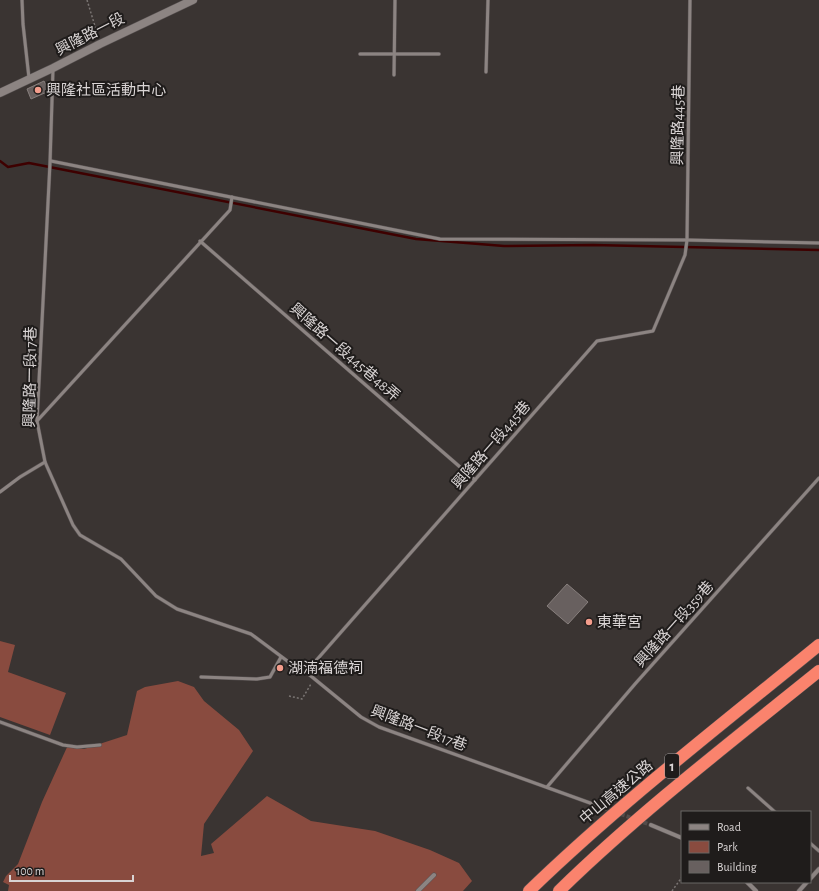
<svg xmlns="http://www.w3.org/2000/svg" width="819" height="891" font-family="'Alegreya Sans','Noto Sans TC',sans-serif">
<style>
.green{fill:#894b3f}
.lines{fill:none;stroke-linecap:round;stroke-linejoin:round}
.stream{stroke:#3e0000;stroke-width:2.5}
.building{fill:#68605f;stroke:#877f7d}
.street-tunnel{stroke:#524c4a;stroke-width:4;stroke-dasharray:4 2;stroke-linecap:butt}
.lane-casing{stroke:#585252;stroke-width:4}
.street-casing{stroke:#585252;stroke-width:5}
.secondary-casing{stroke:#585252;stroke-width:9}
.highway-casing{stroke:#585252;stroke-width:13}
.path{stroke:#7a7573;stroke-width:1.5;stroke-dasharray:2 2;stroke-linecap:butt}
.lane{stroke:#8c8482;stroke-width:3}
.street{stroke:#8c8482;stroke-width:4}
.secondary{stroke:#8c8482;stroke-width:8}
.highway{stroke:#fa836d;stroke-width:12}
.poi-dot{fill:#f49d8c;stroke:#1f1c1b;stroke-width:1.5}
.labels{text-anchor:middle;stroke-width:4;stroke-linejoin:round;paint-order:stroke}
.shield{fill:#1f1c1b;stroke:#a19d9c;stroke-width:1}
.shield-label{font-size:14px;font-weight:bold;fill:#d9d4d4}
.street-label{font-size:15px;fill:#d9d4d4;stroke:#1f1c1b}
.poi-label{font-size:15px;fill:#d9d4d4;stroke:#1f1c1b;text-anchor:start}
</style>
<rect width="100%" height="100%" fill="#3a3432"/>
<g class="green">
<path d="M 0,641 L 15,645 L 8,672 L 66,693 L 50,735 L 0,717 Z"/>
<path d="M 178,681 L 194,687 L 204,701 L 239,730 L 253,751 L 204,824 L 201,856 L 214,853 L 211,844 L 267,796 L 311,821 L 375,831 L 430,850 L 459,863 L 472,881 L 463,891 L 8,891 L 9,885 L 3,882 L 6,876 L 18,864 L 42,802 L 68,745 L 84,749 L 127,735 L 137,691 L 145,687 Z"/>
</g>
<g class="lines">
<path class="stream" d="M 0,161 L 8,167 L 29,163 L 416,239 L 504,246 L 593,245 L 819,250"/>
</g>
<g class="building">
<path d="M 44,81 L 49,91 L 31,99 L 27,89 Z"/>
<path d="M 567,584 L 588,602 L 568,624 L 547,606 Z"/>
</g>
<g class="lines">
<path class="street-tunnel" d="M 604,808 L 651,825"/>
<defs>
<g id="lane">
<path d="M 22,0 L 23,24 L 29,78"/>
<path d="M 360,54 L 439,54"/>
<path d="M 53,69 L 50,163 L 37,421 L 45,462 L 73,525 L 80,535 L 121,559 L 156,596 L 177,609 L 251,634 L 290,663 L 306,672 L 361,717 L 379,727 L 604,808"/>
<path d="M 486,72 L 488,0"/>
<path d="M 394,75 L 395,0"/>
<path d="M 51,161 L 440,239 L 687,240 L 819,243"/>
<path d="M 200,241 L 475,480"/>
<path d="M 37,421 L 230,210 L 232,197"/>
<path d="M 0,492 L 20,477 L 45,462"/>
<path d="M 306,672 L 597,341 L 653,331 L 685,255 L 687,240 L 690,0"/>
<path d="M 201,677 L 257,679 L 270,677 L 281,657"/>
<path d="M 0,722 L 63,745 L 77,747 L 100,745"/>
<path d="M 547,787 L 635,684 L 819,478"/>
<path d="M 748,788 L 775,812"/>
<path d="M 810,843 L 819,851"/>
</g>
<g id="street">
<path d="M 651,825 L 682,838"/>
<path d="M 810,879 L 819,869"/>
<path d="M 747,882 L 756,891"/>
<path d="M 418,891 L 434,875"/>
<path d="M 799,891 L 807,882"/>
</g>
<path id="secondary" d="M 0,93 L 53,68 L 100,44 L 193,0"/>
<g id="highway">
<path d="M 529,891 C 620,803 721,725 819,645"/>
<path d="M 559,891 C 640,812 731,742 819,671"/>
</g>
</defs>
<use href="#lane" class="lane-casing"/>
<use href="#street" class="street-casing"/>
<use href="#secondary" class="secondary-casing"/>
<use href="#highway" class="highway-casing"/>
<g class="path">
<path d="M 87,0 L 98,36"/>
<path d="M 289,696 L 302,699 L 311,684"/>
<path d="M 672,891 L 682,877"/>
</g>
<use href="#lane" class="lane"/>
<use href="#street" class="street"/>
<use href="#secondary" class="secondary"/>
<use href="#highway" class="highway"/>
</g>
<g class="poi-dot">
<circle cx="38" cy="90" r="4"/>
<circle cx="589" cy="622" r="4"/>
<circle cx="280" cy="668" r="4"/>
</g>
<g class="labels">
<rect class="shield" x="665" y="754" width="14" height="24" rx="3"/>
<g class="shield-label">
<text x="672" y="771">1</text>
</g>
<g class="street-label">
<text transform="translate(90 34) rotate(-27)" y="5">興隆路一段</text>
<text transform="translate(678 125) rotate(-89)" y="5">興隆路445巷</text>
<text transform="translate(345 352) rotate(41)" y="5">興隆路一段445巷48弄</text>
<text transform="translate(30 377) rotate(-89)" y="5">興隆路一段17巷</text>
<text transform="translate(491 445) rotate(-49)" y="5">興隆路一段445巷</text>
<text transform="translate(674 624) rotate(-48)" y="5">興隆路一段359巷</text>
<text transform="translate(419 728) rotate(21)" y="5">興隆路一段17巷</text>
<text transform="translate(616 792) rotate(-40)" y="5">中山高速公路</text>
</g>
<g class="poi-label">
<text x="46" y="95">興隆社區活動中心</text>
<text x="597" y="627">東華宮</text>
<text x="288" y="673">湖湳福德祠</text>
</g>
</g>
<rect x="681" y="811" width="130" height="72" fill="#1f1c1b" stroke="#696665"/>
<rect x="689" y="824" width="20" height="6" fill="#8c8482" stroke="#696665"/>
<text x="717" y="831" font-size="12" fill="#d9d4d4">Road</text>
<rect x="689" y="841" width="20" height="12" fill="#894b3f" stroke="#696665"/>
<text x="717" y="851" font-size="12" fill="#d9d4d4">Park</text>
<rect x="689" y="861" width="20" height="12" fill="#68605f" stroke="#696665"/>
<text x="717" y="871" font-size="12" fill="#d9d4d4">Building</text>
<path d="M10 875v6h123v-6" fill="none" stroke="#d9d4d4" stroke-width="2"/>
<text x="16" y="875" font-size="12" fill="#d9d4d4" stroke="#1f1c1b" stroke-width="3" paint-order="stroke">100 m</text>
</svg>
